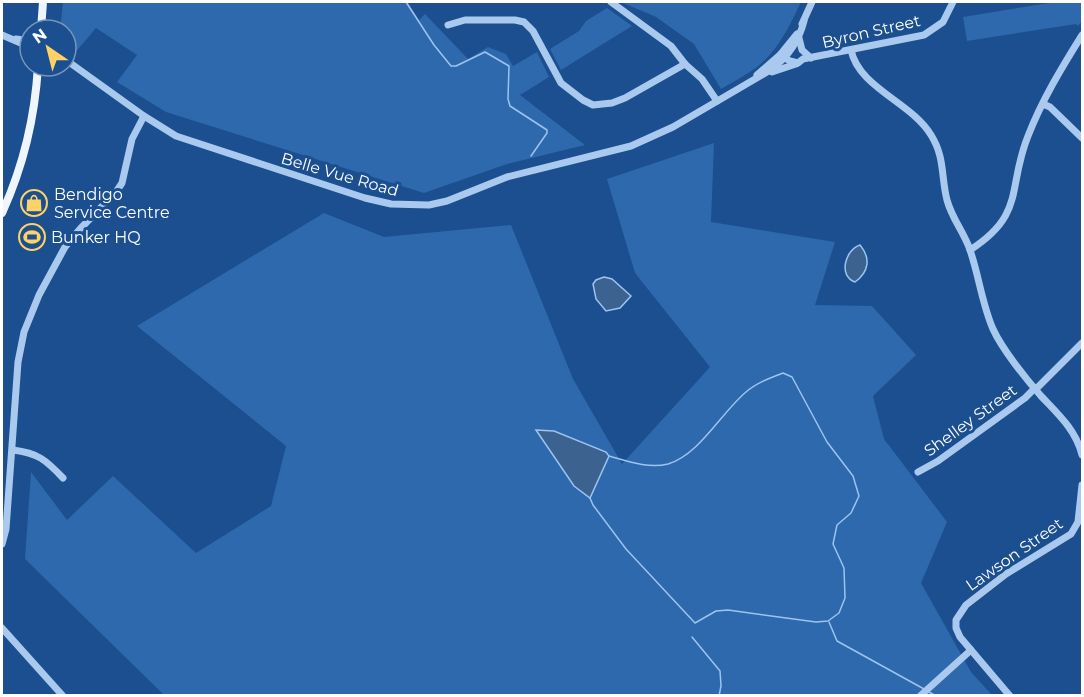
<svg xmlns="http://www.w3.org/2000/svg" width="1084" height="697" font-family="Montserrat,sans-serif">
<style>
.green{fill:#2e69ad}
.water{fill:#3c6290;stroke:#9cc4f0;stroke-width:1.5}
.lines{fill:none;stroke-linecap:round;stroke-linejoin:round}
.stream{stroke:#9cc4f0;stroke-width:1.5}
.minor{stroke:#a9c9ee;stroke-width:7}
.major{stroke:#f0f6ff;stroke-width:8}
.labels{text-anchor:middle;stroke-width:6;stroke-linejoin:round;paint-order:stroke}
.street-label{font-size:16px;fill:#fff;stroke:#1b4f8f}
.poi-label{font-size:16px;fill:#fff;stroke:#1b4f8f;text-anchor:start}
</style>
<rect width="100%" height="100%" fill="#1b4f8f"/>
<g class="green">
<path d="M 63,2 L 408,2 L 419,20 L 425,14 L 468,59 L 488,47 L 506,54 L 513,66 L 537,52 L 549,77 L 520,95 L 585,145 L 507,164 L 424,193 L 166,112 L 117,82 L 137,55 L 96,28 L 74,54 L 66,47 L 66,30 L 60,30 Z"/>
<path d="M 621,2 L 801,2 C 790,25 778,51 757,67 C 746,75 733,82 721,89 L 694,44 L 656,17 Z"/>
<path d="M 1055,2 L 1082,2 L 1082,21 L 1078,26 L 1076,24 L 967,41 L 963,17 Z"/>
<path d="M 607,8 L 632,26 L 561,70 L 550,49 L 579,31 L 586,21 Z"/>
<path d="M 714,143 L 711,222 L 835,242 L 815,305 L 872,306 L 916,355 L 873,396 L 884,439 L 947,522 L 921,583 L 971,672 L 992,695 L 164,695 L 25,559 L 31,472 L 67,520 L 113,476 L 196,553 L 271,506 L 286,446 L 137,326 L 324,213 L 384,237 L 511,225 L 573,379 L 622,464 L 710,367 L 635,273 L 607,179 Z"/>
</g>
<g class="water">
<path d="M 860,245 C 871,258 869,272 855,282 C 838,276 845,250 860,245 Z"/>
<path d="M 604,277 L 612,279 L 631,296 L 620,308 L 606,311 L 596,299 L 593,284 L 596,280 Z"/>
<path d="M 536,430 L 554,431 L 606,452 L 609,456 L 590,498 L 574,486 Z"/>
</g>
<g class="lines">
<g class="stream">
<path d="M 406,2 L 434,45 L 451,66 L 456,66 L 485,52 L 509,66 L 508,99 L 510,106 L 547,130 L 547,133 L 531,156"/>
<path d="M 590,498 L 593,505 L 626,549 L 695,623 L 716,611 L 728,610 L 816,622 L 828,621 L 839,613 L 845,598 L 844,568 L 833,544 L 837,525 L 851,513 L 859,496 L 853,476 L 827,442 L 792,377 L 783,373 C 770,378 756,383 746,392 C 721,413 699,455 668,464 C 648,469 627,461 609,456"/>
<path d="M 829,622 L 837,641 L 924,689"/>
<path d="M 692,637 L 720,671 L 721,686 L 719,696"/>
<path d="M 929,692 L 936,696"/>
</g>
<g class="minor">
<path d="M 611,2 L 671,46 L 685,64 L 702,79 L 717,101"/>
<path d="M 802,24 L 812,2"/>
<path d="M 448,25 L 465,20 L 515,20 L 524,22 L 533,31 L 561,83 L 583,100 L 593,105 L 612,103 L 625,98 L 685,64"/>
<path d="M 2,35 L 30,47"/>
<path d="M 799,38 L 802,50 L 811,58"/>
<path d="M 16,39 L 30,41"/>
<path d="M 851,50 C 859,88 911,102 931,135 C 945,157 941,177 947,200 C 952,219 964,232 970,250 C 979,276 982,304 993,329 C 1002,349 1026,379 1041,396 C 1058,414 1076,430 1082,455"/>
<path d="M 780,55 L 790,61 L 798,63 L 803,59 L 924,35 L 943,22 L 953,2"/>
<path d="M 66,60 L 144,116 L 176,136 L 365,198 L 391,204 L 429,205 L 447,201 L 507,177 L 631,146 L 673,127 L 772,69 C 789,56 799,41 804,21"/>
<path d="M 772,72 L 796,64"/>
<path d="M 757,75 L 780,55 L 797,34"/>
<path d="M 1043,104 L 1050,107 L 1082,138"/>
<path d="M 970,250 C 1026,214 1007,188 1028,136 C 1042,100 1062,67 1082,35"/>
<path d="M 1036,389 L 1082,343"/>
<path d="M 13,450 C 38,453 46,460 63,478"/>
<path d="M 918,472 L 938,461 L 1025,398 L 1035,388"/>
<path d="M 2,544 L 6,529 L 18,362 L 24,332 L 39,295 L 65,247 L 80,229 L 116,192 L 122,183 L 132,139 L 144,116"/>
<path d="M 2,628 L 63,696"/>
<path d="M 920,696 L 971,650"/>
<path d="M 1010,696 L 960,637 L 956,628 L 956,620 L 966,605 L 1006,574 L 1071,534 L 1078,522 L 1082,485"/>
</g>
<g class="major">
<path d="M 41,30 L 43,2"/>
<path d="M 2,213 C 23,167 35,117 38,66"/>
</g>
</g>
<defs>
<symbol id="shop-ring" viewBox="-11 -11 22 22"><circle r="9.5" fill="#1b4f8f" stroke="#ffd166" stroke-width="1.5"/><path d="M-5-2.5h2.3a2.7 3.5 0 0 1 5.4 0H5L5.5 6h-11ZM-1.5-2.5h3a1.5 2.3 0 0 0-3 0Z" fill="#ffd166"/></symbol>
<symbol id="stadium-ring" viewBox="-11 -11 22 22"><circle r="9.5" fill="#1b4f8f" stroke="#ffd166" stroke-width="1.5"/><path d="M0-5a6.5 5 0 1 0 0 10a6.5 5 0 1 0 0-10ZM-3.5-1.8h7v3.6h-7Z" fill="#ffd166"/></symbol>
</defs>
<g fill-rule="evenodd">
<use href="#shop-ring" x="19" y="188" width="30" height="30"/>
<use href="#stadium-ring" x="17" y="222" width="30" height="30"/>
</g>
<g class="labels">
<g class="street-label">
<text transform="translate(871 31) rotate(-13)" y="6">Byron Street</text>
<text transform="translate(340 174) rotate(16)" y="6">Belle Vue Road</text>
<text transform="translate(970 420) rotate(-36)" y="6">Shelley Street</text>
<text transform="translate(1014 554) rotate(-35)" y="6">Lawson Street</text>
</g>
<g class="poi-label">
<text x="54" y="200">Bendigo<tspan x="54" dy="18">Service Centre</tspan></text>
<text x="51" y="243">Bunker HQ</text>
</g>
</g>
<rect width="1084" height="697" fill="none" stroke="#ffffff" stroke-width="6"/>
<g transform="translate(48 48) rotate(325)"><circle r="28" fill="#1b4f8f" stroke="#7695bc" stroke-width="1.5"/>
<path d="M0-4.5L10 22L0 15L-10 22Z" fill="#ffd166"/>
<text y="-9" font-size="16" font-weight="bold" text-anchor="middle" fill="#ffffff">N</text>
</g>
</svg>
